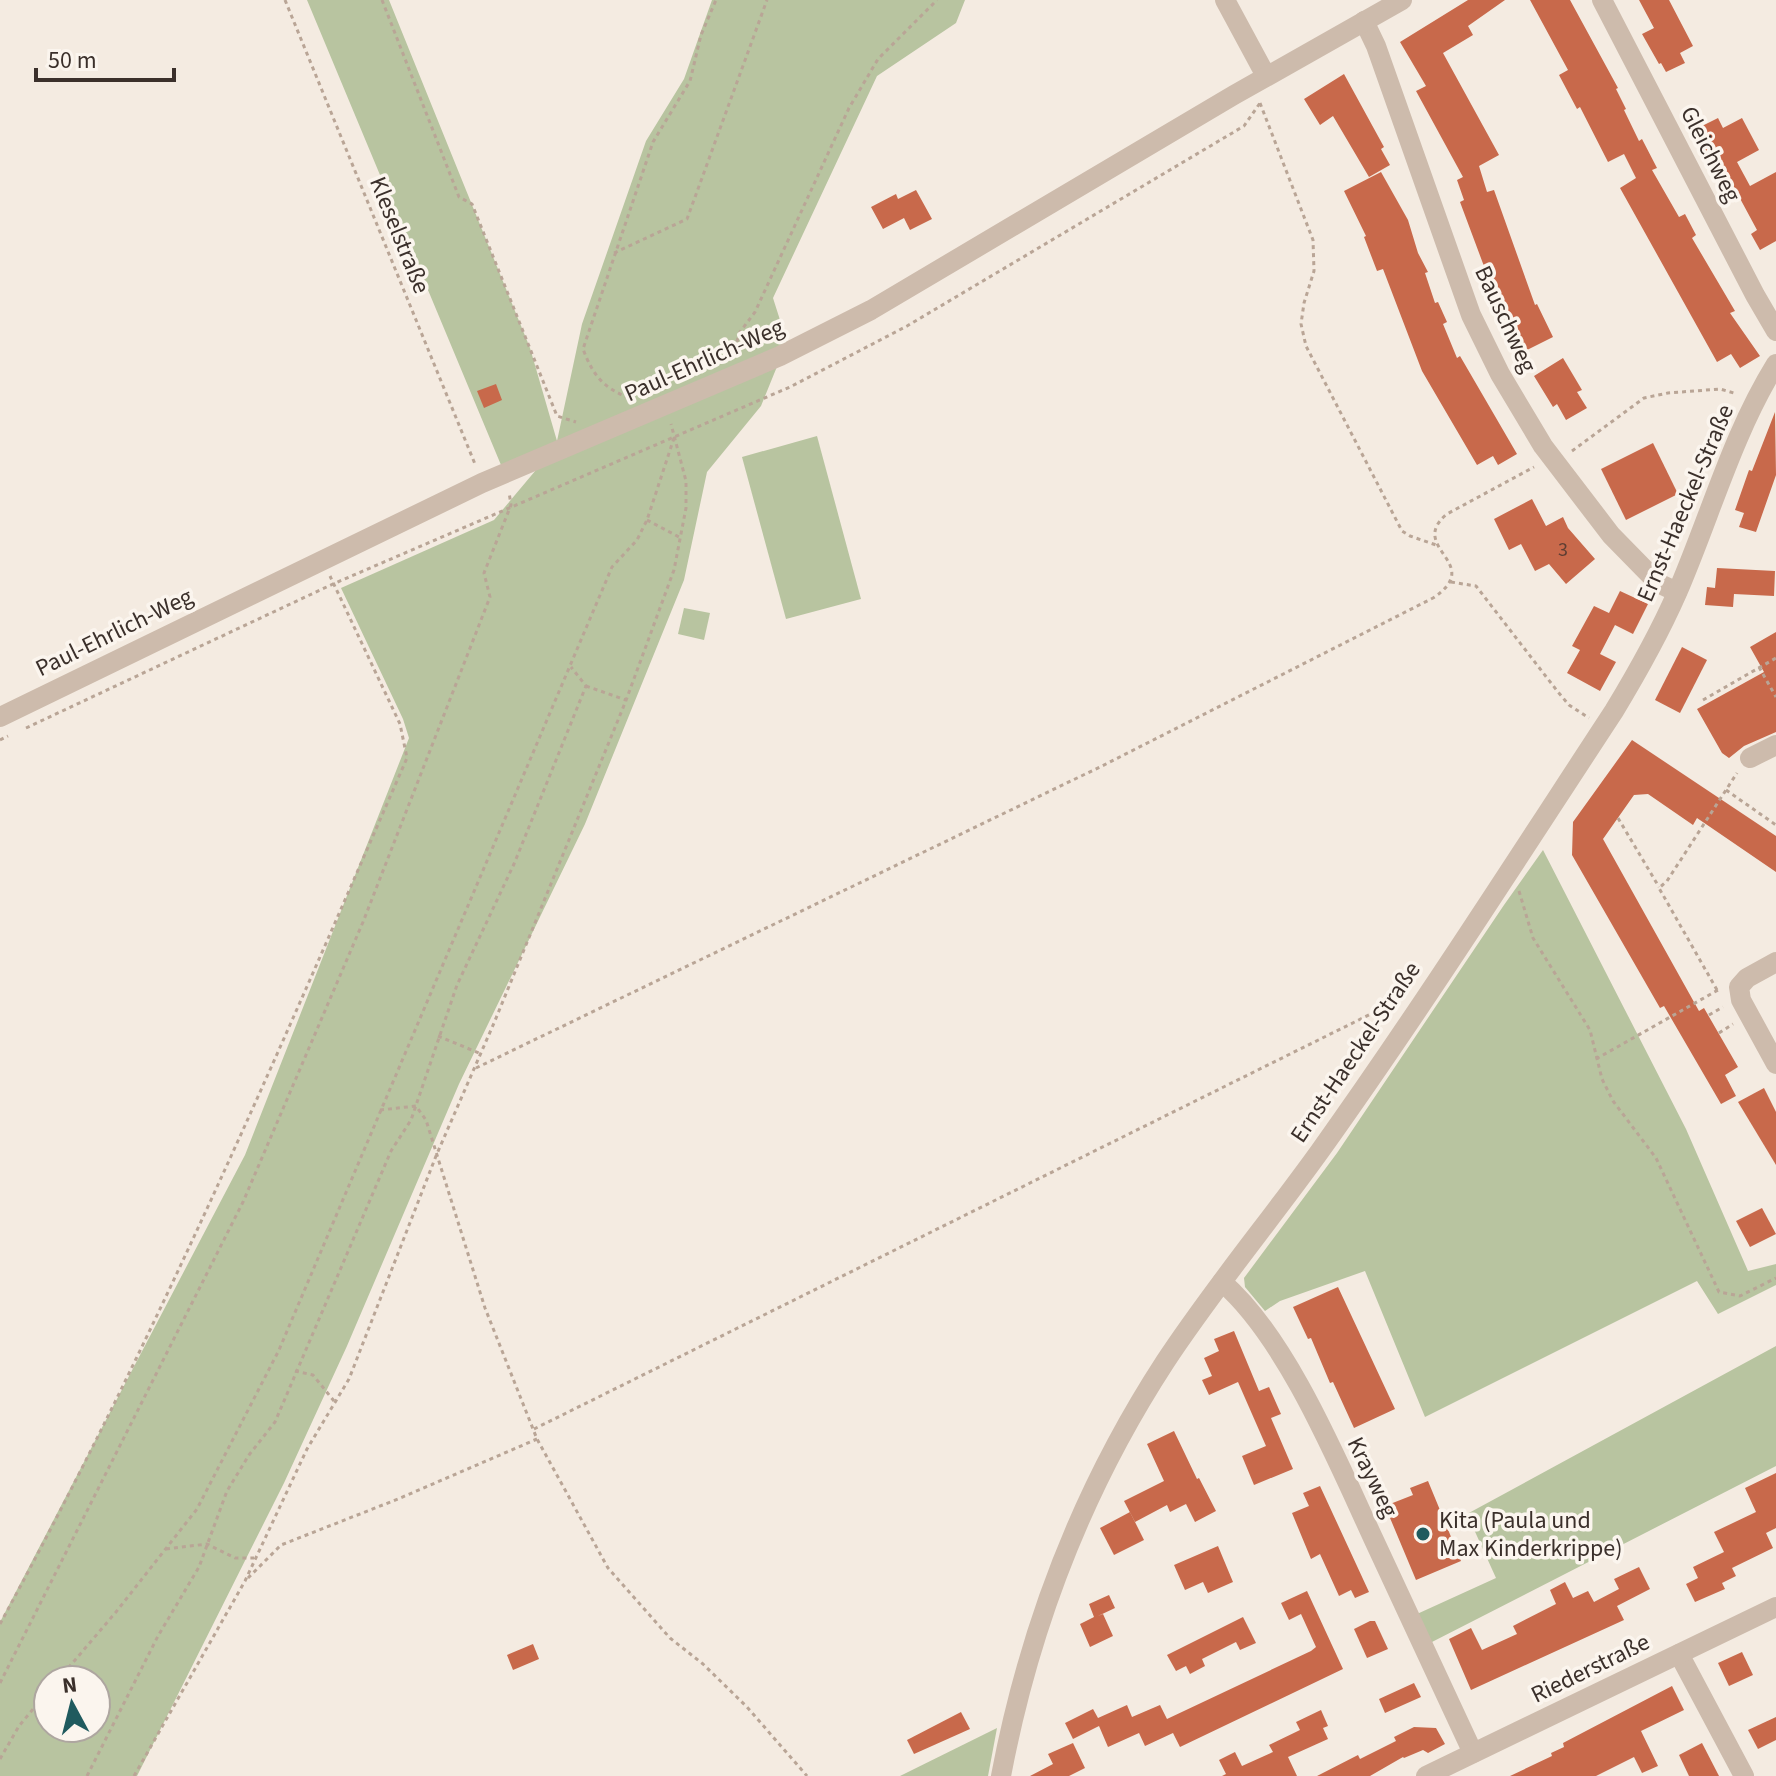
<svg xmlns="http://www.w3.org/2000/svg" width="1776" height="1776" font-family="'Source Sans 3',sans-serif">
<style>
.green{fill:#b8c4a0;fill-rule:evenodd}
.building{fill:#c8694b}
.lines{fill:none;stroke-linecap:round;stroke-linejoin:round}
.path{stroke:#b9a596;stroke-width:3;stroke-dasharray:4 4;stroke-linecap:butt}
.minor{stroke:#cdbbac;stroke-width:20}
.poi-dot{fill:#1f5a5e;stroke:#fbf5ee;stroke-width:3}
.labels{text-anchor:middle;stroke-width:7;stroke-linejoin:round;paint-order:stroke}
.number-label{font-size:20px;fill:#5e3e33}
.street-label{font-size:24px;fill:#3b302b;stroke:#fbf5ee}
.poi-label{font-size:24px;fill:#3b302b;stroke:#fbf5ee;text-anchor:start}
</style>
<rect width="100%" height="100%" fill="#f4ebe1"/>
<g class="green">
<path d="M 307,0 L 389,0 L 530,348 L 557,441 L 582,324 L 646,141 L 684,79 L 712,0 L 965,0 L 956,23 L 877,76 L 773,298 L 787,342 L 761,406 L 707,472 L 684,580 L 585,824 L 459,1084 L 347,1346 L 284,1483 L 137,1776 L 0,1776 L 0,1622 L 245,1155 L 409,738 L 403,719 L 341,588 L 494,520 L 557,445 L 501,465 ZM 48,1680 L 96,1680 L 96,1728 L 48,1728 Z"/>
<path d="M 817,436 L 861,599 L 786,619 L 742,457 Z"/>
<path d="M 684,608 L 710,613 L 704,640 L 678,634 Z"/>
<path d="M 1543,850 L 1686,1129 L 1748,1271 L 1776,1264 L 1776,1285 L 1718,1314 L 1697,1281 L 1425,1417 L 1365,1271 L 1280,1301 L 1265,1311 L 1245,1287 L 1244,1278 L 1337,1153 L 1504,905 Z"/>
<path d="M 1776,1346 L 1776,1466 L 1430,1643 L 1417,1614 L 1496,1578 L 1467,1514 Z"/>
<path d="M 997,1728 L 988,1776 L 900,1776 Z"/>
</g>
<g class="building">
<path d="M 1468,0 L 1505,0 L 1468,26 L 1473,35 L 1443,53 L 1499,155 L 1479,166 L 1487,192 L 1494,190 L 1535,305 L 1537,304 L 1553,337 L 1521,353 L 1504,320 L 1509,317 L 1496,292 L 1494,293 L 1460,202 L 1464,200 L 1457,180 L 1463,177 L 1416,91 L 1426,86 L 1400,42 Z"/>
<path d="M 1530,0 L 1570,0 L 1618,88 L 1616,89 L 1626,109 L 1624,110 L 1639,141 L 1642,139 L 1657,168 L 1652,170 L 1679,217 L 1685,214 L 1696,235 L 1692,238 L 1735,311 L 1730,313 L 1760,356 L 1740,368 L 1731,354 L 1717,362 L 1620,188 L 1636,178 L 1624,154 L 1608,162 L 1580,107 L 1577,109 L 1559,75 L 1568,70 Z"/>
<path d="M 1639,0 L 1669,0 L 1693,46 L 1680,53 L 1685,63 L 1666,72 L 1661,63 L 1659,64 L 1642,34 L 1654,28 Z"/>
<path d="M 1344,74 L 1384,147 L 1381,149 L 1390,165 L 1369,177 L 1333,116 L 1320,125 L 1304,99 Z"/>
<path d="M 1718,118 L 1723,128 L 1742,118 L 1759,150 L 1737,162 L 1750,186 L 1776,172 L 1776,241 L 1760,250 L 1751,234 L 1757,230 L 1736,191 L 1714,152 L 1707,155 L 1694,130 Z"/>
<path d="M 1381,172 L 1408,220 L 1418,253 L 1428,272 L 1425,273 L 1435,303 L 1438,302 L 1447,322 L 1443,324 L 1457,358 L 1460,356 L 1517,454 L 1498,465 L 1493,456 L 1477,465 L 1422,371 L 1383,269 L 1377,271 L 1364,237 L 1366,236 L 1344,191 Z"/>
<path d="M 916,190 L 932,219 L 910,230 L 904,218 L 883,229 L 871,207 L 896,194 L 898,199 Z"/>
<path d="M 1563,358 L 1582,390 L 1577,392 L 1587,408 L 1566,420 L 1557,404 L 1553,407 L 1534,376 Z"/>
<path d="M 496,384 L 502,400 L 484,408 L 477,391 Z"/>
<path d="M 1775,412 L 1776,475 L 1756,532 L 1739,527 L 1744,513 L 1735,510 L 1749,470 L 1752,471 Z"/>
<path d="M 1653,443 L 1678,494 L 1626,520 L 1601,469 Z"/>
<path d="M 1532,499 L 1546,526 L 1563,517 L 1568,528 L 1595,559 L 1566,584 L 1549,564 L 1535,571 L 1521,544 L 1509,550 L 1494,519 Z"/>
<path d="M 1717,568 L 1775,571 L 1774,596 L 1734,594 L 1733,607 L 1705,605 L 1707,587 L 1715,588 Z"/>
<path d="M 1620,591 L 1648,604 L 1633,634 L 1615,625 L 1600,654 L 1616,662 L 1600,691 L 1567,673 L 1580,650 L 1572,646 L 1594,606 L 1609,613 Z"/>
<path d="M 1776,632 L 1776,732 L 1744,746 L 1729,758 L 1722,753 L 1697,709 L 1764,672 L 1750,647 Z"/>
<path d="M 1682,647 L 1707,660 L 1680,713 L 1655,700 Z"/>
<path d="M 1632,740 L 1776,836 L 1776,872 L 1697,818 L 1693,825 L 1648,794 L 1634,795 L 1603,839 L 1699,1011 L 1704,1008 L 1738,1067 L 1725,1075 L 1736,1096 L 1721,1104 L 1664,1006 L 1660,1008 L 1572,855 L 1573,822 Z"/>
<path d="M 1764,1088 L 1776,1112 L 1776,1165 L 1738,1102 Z"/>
<path d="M 1762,1208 L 1776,1234 L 1750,1247 L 1736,1221 Z"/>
<path d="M 1338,1287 L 1395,1409 L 1354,1428 L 1333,1382 L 1330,1383 L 1311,1338 L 1308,1339 L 1293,1307 Z"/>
<path d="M 1234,1331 L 1259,1391 L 1269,1387 L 1281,1414 L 1271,1418 L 1293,1469 L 1254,1485 L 1242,1456 L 1266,1446 L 1238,1382 L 1209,1395 L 1202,1380 L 1212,1376 L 1204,1358 L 1219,1351 L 1214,1339 Z"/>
<path d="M 1174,1431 L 1197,1479 L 1199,1478 L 1216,1511 L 1195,1522 L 1186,1504 L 1170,1512 L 1167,1505 L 1135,1522 L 1124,1501 L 1164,1481 L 1147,1444 Z"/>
<path d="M 1776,1473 L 1776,1528 L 1766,1533 L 1773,1548 L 1732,1568 L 1736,1576 L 1722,1583 L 1725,1589 L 1695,1602 L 1686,1584 L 1698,1578 L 1693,1567 L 1724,1552 L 1714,1532 L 1756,1512 L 1745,1488 Z"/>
<path d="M 1428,1481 L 1461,1561 L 1416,1580 L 1385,1506 L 1413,1495 L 1410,1488 Z"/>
<path d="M 1320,1486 L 1369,1592 L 1355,1598 L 1351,1590 L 1339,1596 L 1320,1554 L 1311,1559 L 1292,1513 L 1309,1506 L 1303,1493 Z"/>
<path d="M 1130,1512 L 1144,1540 L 1114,1555 L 1100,1528 Z"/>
<path d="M 1218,1546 L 1233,1582 L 1208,1593 L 1203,1582 L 1185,1590 L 1174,1565 Z"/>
<path d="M 1639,1567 L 1650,1589 L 1617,1606 L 1624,1620 L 1471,1690 L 1449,1639 L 1471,1628 L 1482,1650 L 1517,1634 L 1513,1626 L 1556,1604 L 1550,1590 L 1565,1582 L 1573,1598 L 1588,1591 L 1594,1602 L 1619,1589 L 1614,1579 Z"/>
<path d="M 1307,1591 L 1343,1669 L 1180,1747 L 1173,1733 L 1145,1746 L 1139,1733 L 1108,1747 L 1099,1726 L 1073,1739 L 1065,1723 L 1093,1709 L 1098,1718 L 1127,1705 L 1132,1717 L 1160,1705 L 1167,1719 L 1311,1651 L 1316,1647 L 1301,1614 L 1289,1620 L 1281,1603 Z"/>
<path d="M 1109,1595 L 1115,1608 L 1098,1616 L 1103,1614 L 1113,1636 L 1090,1647 L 1080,1624 L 1094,1617 L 1089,1604 Z"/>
<path d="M 1243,1617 L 1256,1643 L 1240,1650 L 1236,1642 L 1202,1659 L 1205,1666 L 1190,1674 L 1186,1666 L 1176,1671 L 1167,1655 Z"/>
<path d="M 1370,1621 L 1375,1621 L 1388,1649 L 1367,1658 L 1354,1629 Z"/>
<path d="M 533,1644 L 539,1659 L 513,1670 L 507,1655 Z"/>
<path d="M 1742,1652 L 1753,1675 L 1729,1686 L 1718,1663 Z"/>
<path d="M 1414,1683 L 1421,1697 L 1385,1713 L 1379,1699 Z"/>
<path d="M 1672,1686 L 1684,1710 L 1641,1731 L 1658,1766 L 1642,1773 L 1634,1757 L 1596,1776 L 1510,1776 L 1552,1756 L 1551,1753 L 1564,1747 L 1563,1743 Z"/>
<path d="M 1321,1710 L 1328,1726 L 1323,1728 L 1328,1739 L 1288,1757 L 1297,1776 L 1222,1776 L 1226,1774 L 1219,1760 L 1235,1752 L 1242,1766 L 1273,1752 L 1269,1745 L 1300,1730 L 1296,1722 Z"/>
<path d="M 961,1712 L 970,1729 L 914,1754 L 907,1740 Z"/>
<path d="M 1776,1717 L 1776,1740 L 1758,1749 L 1748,1730 Z"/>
<path d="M 1414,1727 L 1436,1728 L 1445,1744 L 1428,1753 L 1423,1750 L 1404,1758 L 1403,1757 L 1370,1776 L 1317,1776 L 1358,1755 L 1360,1759 L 1396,1741 L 1394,1737 Z"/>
<path d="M 1073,1743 L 1085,1768 L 1069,1776 L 1030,1776 L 1053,1764 L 1048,1754 Z"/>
<path d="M 1702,1743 L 1719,1776 L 1689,1776 L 1679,1755 Z"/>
</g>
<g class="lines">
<g class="path">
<path d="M 285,0 L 475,464"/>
<path d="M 382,0 L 459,197 L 472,204 L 557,416 L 576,422"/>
<path d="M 1260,103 L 1313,240 L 1314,271 L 1304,303 L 1301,324 L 1306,346 L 1402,531 L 1410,536 L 1439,546"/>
<path d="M 614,253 L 687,219 L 767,0"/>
<path d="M 732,357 L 740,332 L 755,312 L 849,108 L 878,59 L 937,0"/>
<path d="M 629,398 C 602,387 593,375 583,349 L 653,142 L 690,81 L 701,35 L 716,0"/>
<path d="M 1572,451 L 1644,398 L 1668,393 L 1720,389 L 1737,394"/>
<path d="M 647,520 L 679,537"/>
<path d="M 1451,582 L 1476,586 L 1558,692 L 1569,705 L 1589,718"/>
<path d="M 1759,667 L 1776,697"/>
<path d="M 586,686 L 626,700"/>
<path d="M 1703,700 L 1776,658"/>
<path d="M 26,728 L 333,584 L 790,387 L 907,326 L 1244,126 L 1260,103"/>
<path d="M 0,740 L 8,736"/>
<path d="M 1726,790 L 1776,825"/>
<path d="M 1618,818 L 1659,887"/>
<path d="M 1519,891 L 1533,938 L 1590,1030 L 1602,1079 L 1613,1101 L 1656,1158 L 1719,1292 L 1740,1296 L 1776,1278"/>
<path d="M 1717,990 L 1659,888 L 1667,881 L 1737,773"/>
<path d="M 1709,1015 L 1723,1007"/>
<path d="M 1719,1033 L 1733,1024"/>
<path d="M 438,1036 L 479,1053"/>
<path d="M 1596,1059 L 1718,990"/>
<path d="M 476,1068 L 1102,766 L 1433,598 C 1486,563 1406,548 1447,514 L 1534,467"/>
<path d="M 380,1110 L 416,1106 L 426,1120 L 485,1308 L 537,1439 L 608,1568 L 670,1638 L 703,1664 L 747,1707 L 807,1776"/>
<path d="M 295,1371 L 313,1375 L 334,1401"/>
<path d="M 534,1429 L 1401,999"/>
<path d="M 166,1549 L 207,1544 L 235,1558 L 254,1558"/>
<path d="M 248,1578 L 281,1545 L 398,1499 L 537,1439"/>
<path d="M 0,1624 C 153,1344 279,1051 407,758 L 400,724 L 330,576"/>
<path d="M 58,1680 L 116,1612 L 197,1509 L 279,1350 L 612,567 L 637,540 L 647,520 L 674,438"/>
<path d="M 0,1683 L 243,1202 L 363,922 L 490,597 L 484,573 L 511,505 L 509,492"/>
<path d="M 0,1759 L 19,1726 L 48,1691"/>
<path d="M 87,1776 L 158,1636 L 199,1567 L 227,1491 L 249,1455 L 275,1422 L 391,1151 L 411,1120 L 457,985 L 514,864 L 586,686 L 571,667"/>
<path d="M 134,1776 L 245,1581 L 307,1449 L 349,1379 L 436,1156 L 494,1023 L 625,703 L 674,570 L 686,508 L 686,481 L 671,424"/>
</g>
<g class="minor">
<path d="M 1225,0 L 1266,76"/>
<path d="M 1602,0 L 1755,295 L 1776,331"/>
<path d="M 1364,21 L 1376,46 L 1471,315 L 1500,374 L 1543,446 L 1611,535 L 1658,583 L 1677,592"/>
<path d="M 0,717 L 482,483 L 780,356 L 871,310 L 1234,95 L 1402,0"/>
<path d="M 1750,758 L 1776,745"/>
<path d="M 1776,962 L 1747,978 L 1739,987 L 1741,1000 L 1776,1064"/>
<path d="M 1222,1282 C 1286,1337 1337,1460 1373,1538 C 1406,1610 1440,1681 1473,1753"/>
<path d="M 1679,1654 L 1744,1776"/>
<path d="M 1001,1776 C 1029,1628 1083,1488 1165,1362 C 1213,1289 1269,1222 1320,1151 C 1422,1008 1517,859 1614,711 C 1637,673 1659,634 1677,593 C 1710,517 1732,435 1776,364"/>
<path d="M 1426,1776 L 1776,1607"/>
</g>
</g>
<circle class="poi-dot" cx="1423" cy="1534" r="8"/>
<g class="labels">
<g class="number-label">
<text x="1563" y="556">3</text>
</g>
<g class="street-label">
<text transform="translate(1711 154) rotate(63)" y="8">Gleichweg</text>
<text transform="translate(400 235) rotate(68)" y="8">Kleselstraße</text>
<text transform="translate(1506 319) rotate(65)" y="8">Bauschweg</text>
<text transform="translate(704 360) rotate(-24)" y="8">Paul-Ehrlich-Weg</text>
<text transform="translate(1685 503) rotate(-67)" y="8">Ernst-Haeckel-Straße</text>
<text transform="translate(114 632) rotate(-26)" y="8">Paul-Ehrlich-Weg</text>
<text transform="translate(1355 1052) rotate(-56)" y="8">Ernst-Haeckel-Straße</text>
<text transform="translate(1373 1477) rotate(64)" y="8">Krayweg</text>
<text transform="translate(1590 1668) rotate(-26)" y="8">Riederstraße</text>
</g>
<g class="poi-label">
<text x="1439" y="1528">Kita (Paula und<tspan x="1439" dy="28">Max Kinderkrippe)</tspan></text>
</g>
</g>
<g transform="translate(72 1704) rotate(353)"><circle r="38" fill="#fbf5ee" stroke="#aea6a0" stroke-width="2"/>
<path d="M0-6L14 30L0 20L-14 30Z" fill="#1f5a5e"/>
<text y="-12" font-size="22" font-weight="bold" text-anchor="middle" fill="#3b302b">N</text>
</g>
<path d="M36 68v12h138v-12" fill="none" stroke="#3b302b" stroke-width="4"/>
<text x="48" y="68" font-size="24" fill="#3b302b" stroke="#fbf5ee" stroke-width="6" paint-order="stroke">50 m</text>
</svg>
